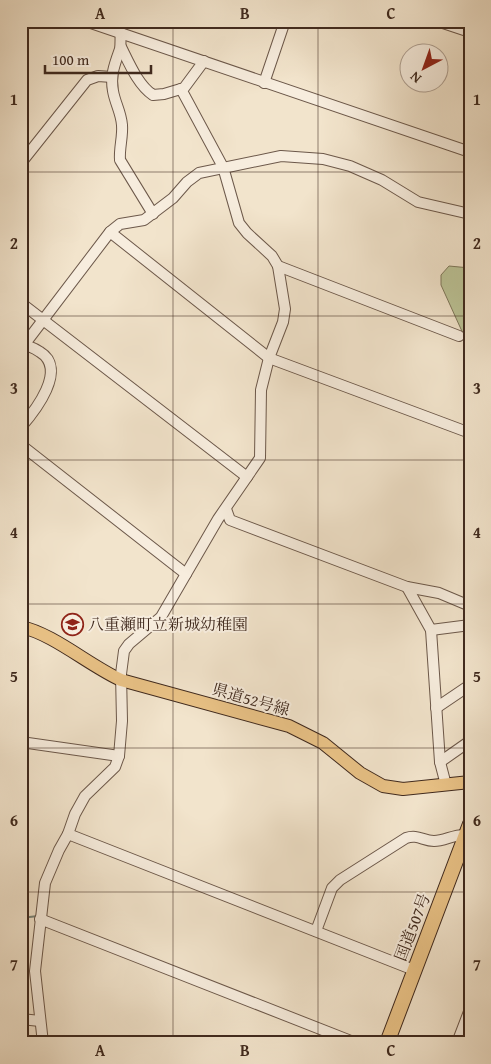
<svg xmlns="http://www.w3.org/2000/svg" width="491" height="1064" font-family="'Gentium Book Plus','Noto Serif JP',serif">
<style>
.green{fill:#bcc497;stroke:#7e775a}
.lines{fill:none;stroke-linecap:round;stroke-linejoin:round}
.stream{stroke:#778379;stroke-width:2}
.minor-casing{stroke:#6c584a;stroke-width:12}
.major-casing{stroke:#402a1e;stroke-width:14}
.highway-casing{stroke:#402a1e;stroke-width:16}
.minor{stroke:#f7edde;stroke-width:10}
.major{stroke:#e9c286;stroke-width:12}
.highway{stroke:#e9c286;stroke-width:14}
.grid{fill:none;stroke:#402a1e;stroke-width:1;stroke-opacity:0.55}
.labels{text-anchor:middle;stroke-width:4;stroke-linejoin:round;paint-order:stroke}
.poi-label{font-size:16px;fill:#402a1e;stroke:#f7edde;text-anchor:start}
.street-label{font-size:16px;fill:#402a1e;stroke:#f7edde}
.neatline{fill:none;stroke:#402a1e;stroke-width:2}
.grid-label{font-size:16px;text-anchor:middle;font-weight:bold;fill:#402a1e}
</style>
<rect width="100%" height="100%" fill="#f2e4cc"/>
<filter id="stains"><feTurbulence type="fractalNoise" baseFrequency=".004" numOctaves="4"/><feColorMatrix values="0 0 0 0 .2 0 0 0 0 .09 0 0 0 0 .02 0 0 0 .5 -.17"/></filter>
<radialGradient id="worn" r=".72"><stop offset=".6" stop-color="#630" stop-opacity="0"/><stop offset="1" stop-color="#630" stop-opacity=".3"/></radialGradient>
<path class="green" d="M 449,266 L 470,268 L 470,349 L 441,285 L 441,275 Z"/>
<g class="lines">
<g class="stream">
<path d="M 21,918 L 38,916"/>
<path d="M 357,1038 L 369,1043"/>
</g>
<defs>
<g id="minor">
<path d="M 85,21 L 470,152"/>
<path d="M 437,21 L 470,32"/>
<path d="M 121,33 C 120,38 121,44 120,49 C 115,63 110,75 113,91 C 115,103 121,112 122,125 C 123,137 119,148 120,160 L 153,214"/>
<path d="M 121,47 C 129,63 138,85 153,95 L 164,94 L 184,88 L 204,61"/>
<path d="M 264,83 L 285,21"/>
<path d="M 21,163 L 87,80 L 98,76 L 112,77"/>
<path d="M 110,232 L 269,358 L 470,433"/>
<path d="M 278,266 L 459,336"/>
<path d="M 21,303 L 247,477"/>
<path d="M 21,345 C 28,345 34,348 40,352 C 68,369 35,411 21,427"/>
<path d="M 24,345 L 110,232 L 120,224 L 144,220 L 173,198 L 187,182 L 199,173 L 281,156 L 323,159 L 350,166 L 382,180 L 418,202 L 470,214"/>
<path d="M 21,445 L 186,574"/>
<path d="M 226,509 L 230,520 L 407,587 L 439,593 L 470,606"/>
<path d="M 407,587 L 431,630 L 440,762 L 446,785"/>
<path d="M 431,630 L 470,625"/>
<path d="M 436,708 L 470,685"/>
<path d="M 21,742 L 119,756"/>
<path d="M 440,762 L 470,741"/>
<path d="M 68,834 L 414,970"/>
<path d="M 40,919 L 356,1043"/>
<path d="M 316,931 L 332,888 L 340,880 L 406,838 C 418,834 423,841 434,841 C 445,841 454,834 466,835"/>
<path d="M 21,1019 L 40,1021"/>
<path d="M 43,1043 L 35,971 L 45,883 L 59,850 L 68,834 L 75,814 L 85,796 L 115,767 L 119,756 L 122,721 L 121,674 L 124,651 L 129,644 L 161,617 L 218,519 L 260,458 L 261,390 L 269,358 L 283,322 L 285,309 L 278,266 L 272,256 L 247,233 L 239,223 L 223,167 L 181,89"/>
<path d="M 457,1043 L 470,1009"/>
</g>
<path id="major" d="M 21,627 C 52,633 90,666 121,680 L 289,726 L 323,743 L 360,773 L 383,786 L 403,789 L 470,782"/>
<path id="highway" d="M 387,1043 L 470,824"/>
</defs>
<use href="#minor" class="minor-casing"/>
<use href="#major" class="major-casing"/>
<use href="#highway" class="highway-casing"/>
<use href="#minor" class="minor"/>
<use href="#major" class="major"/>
<use href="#highway" class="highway"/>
</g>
<path class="grid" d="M 173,21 L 173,1043M 318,21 L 318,1043M 21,172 L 470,172M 21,316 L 470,316M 21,460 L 470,460M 21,604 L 470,604M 21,748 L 470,748M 21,892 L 470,892"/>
<defs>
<symbol id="school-ring" viewBox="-11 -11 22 22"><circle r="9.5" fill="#f7edde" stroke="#8f2418" stroke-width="1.5"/><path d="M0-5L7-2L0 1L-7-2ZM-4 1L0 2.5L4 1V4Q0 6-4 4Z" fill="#8f2418"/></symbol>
</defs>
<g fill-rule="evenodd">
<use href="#school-ring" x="60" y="612" width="25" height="25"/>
</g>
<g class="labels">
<g class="poi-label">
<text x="88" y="630">八重瀬町立新城幼稚園</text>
</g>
<g class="street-label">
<text transform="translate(251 699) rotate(16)" y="6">県道52号線</text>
<text transform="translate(412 927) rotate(-69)" y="6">国道507号</text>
</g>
</g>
<rect width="491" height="1064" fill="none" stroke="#f2e4cc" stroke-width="55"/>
<g transform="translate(424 68) rotate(221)"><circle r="24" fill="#f7edde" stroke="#ae9f91"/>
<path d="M0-4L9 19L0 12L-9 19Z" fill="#8f2418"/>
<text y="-8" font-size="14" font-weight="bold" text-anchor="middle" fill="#402a1e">N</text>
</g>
<path d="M45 65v8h106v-8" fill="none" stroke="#402a1e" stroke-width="2.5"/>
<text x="52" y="65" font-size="15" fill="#402a1e" stroke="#f7edde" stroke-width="4" paint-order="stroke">100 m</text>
<rect x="28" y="28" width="436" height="1008" class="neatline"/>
<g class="grid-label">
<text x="100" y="19">A</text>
<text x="245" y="19">B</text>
<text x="391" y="19">C</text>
<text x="14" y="105">1</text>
<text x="477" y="105">1</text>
<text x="14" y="249">2</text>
<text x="477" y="249">2</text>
<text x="14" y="394">3</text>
<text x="477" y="394">3</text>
<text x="14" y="538">4</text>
<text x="477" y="538">4</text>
<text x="14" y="682">5</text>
<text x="477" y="682">5</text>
<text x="14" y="826">6</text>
<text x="477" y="826">6</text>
<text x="14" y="970">7</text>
<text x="477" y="970">7</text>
<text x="100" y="1056">A</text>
<text x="245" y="1056">B</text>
<text x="391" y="1056">C</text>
</g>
<rect width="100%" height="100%" filter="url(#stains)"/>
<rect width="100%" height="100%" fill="url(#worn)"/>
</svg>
